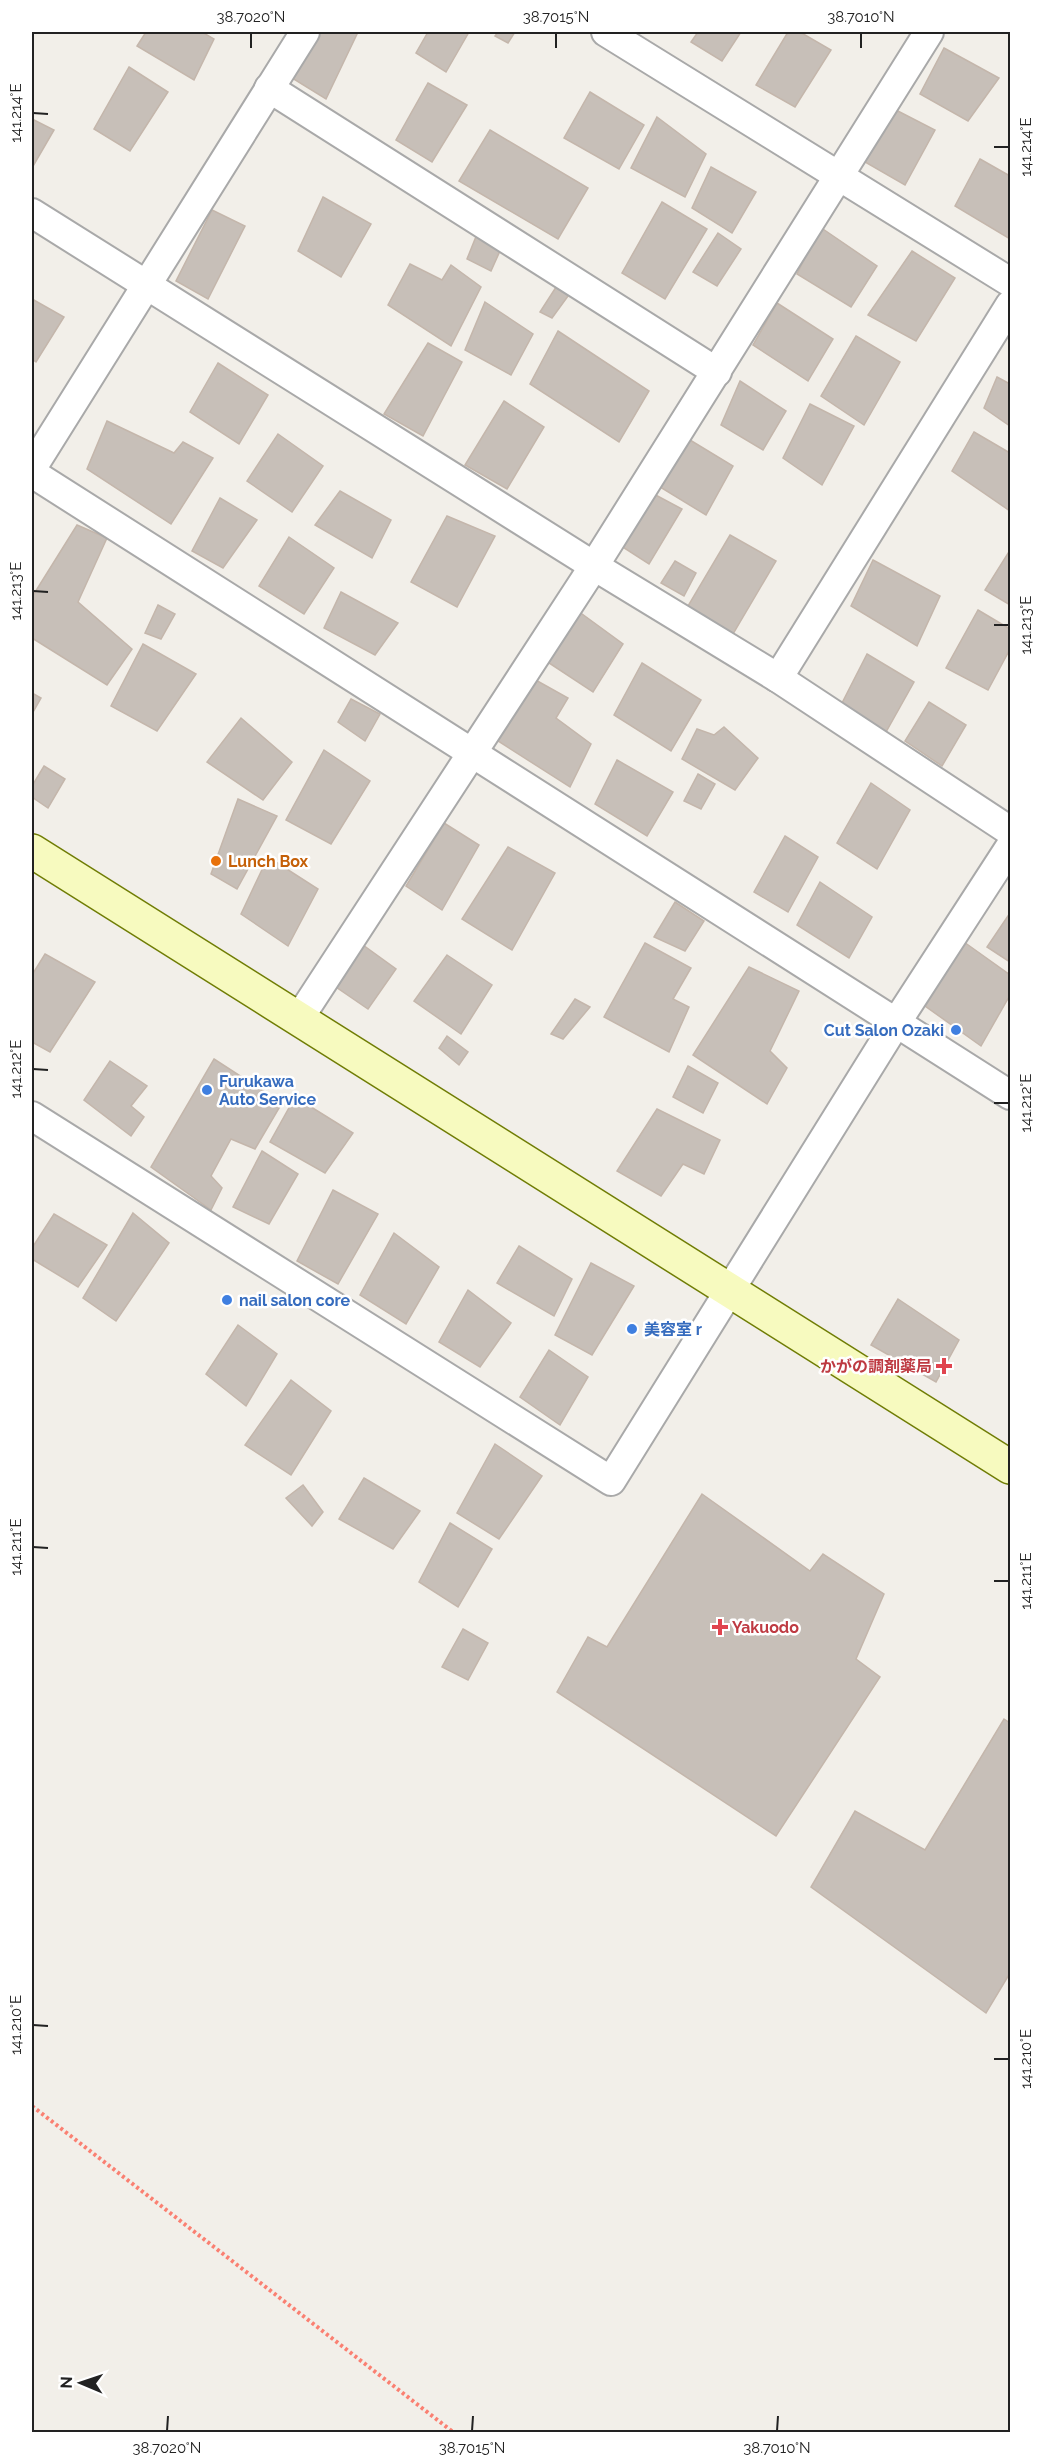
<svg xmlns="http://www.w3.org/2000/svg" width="1042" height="2464" font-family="Raleway,'Noto Sans JP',sans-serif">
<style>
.building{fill:#c7bfb8;stroke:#c4b6ab;stroke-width:1.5}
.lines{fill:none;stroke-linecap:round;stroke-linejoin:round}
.street-casing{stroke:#a9a9a9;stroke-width:32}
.secondary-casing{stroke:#707d05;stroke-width:36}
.path{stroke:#fa8072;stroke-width:4;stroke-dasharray:3 3;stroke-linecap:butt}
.street{stroke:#fff;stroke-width:28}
.secondary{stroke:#f7fabf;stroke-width:33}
.ticks{fill:none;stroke:#222;stroke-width:2}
.food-dot{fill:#e8710a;stroke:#fff;stroke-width:2}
.shop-dot{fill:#3f7fe0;stroke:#fff;stroke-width:2}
.health-dot{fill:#e0444e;stroke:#fff;stroke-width:2}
.labels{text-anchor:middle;stroke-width:5;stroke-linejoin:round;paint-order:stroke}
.food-label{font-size:16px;font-weight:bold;fill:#c56008;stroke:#fff;text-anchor:start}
.shop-label{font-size:16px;font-weight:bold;fill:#366cbe;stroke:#fff;text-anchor:start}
.health-label{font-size:16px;font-weight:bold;fill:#be3a42;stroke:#fff;text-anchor:end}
.neatline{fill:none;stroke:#222;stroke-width:2}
.ticks-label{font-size:15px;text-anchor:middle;fill:#222}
</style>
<rect width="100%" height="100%" fill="#f2efe9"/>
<g class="building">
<path d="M 146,32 L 202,32 L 214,39 L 194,80 L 137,46 Z"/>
<path d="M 316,32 L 358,32 L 326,99 L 292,78 Z"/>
<path d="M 428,32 L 469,32 L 446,72 L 416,53 Z"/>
<path d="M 498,32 L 515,32 L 508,43 L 495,36 Z"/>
<path d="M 698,32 L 741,32 L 722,61 L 691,42 Z"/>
<path d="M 788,32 L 800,32 L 831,50 L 795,107 L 756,85 Z"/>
<path d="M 944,48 L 999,78 L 968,121 L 920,94 Z"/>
<path d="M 129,67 L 168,92 L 130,151 L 94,129 Z"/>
<path d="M 428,83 L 467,105 L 432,162 L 396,140 Z"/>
<path d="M 590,92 L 644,125 L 619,169 L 564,138 Z"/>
<path d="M 892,108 L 935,130 L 905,185 L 865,162 Z"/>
<path d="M 657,117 L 706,154 L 685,197 L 631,168 Z"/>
<path d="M 32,119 L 54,130 L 32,168 Z"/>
<path d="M 490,130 L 588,188 L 558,239 L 459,181 Z"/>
<path d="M 980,159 L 1010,176 L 1010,239 L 955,206 Z"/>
<path d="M 711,167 L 756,192 L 732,233 L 692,208 Z"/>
<path d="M 323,197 L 371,224 L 341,277 L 298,251 Z"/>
<path d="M 662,202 L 707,229 L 665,299 L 622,273 Z"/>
<path d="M 212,210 L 245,226 L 208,299 L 176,281 Z"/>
<path d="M 820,227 L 877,266 L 851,307 L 797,274 Z"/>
<path d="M 479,229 L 504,242 L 491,271 L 467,259 Z"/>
<path d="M 718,233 L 741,249 L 717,286 L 693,272 Z"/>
<path d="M 912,251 L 955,278 L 916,341 L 868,315 Z"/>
<path d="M 410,264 L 442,280 L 451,265 L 481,287 L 451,346 L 388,305 Z"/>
<path d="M 558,284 L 571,292 L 552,318 L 540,312 Z"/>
<path d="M 32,299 L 64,317 L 36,362 L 32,359 Z"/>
<path d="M 485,302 L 533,334 L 511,375 L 465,350 Z"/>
<path d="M 777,303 L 833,339 L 808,381 L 753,345 Z"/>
<path d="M 558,331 L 649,391 L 619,442 L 530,384 Z"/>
<path d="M 856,336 L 900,362 L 864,425 L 821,396 Z"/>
<path d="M 428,343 L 462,362 L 423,436 L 384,414 Z"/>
<path d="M 218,363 L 268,395 L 239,444 L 190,412 Z"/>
<path d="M 997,377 L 1010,384 L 1010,426 L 984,408 Z"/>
<path d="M 740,381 L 786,411 L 763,450 L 721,425 Z"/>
<path d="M 504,401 L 544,427 L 507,489 L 465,465 Z"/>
<path d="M 810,404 L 854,426 L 822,485 L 783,458 Z"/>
<path d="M 107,421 L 174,453 L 183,442 L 213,458 L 171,524 L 87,469 Z"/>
<path d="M 974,432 L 1010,453 L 1010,511 L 952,471 Z"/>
<path d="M 278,434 L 323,466 L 292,512 L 247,481 Z"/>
<path d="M 685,437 L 733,466 L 706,515 L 660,487 Z"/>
<path d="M 340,491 L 391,520 L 372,558 L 315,525 Z"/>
<path d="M 650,492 L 682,509 L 649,564 L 618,544 Z"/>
<path d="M 220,498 L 257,520 L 223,568 L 192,551 Z"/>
<path d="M 447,516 L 495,536 L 457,607 L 411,582 Z"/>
<path d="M 77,525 L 107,538 L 78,602 L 132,649 L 107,685 L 32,638 L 32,597 Z"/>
<path d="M 730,535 L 776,561 L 733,634 L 688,606 Z"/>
<path d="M 289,537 L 334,568 L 304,614 L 259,586 Z"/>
<path d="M 1010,550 L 1010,605 L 985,590 Z"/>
<path d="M 873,560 L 940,596 L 917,646 L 851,606 Z"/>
<path d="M 675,561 L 696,573 L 684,596 L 661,583 Z"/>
<path d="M 341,592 L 398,623 L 375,655 L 324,628 Z"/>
<path d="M 158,605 L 175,614 L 161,639 L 145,633 Z"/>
<path d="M 978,610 L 1010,629 L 1010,649 L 988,690 L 946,668 Z"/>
<path d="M 578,611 L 623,644 L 593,692 L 543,659 Z"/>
<path d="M 143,644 L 196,674 L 157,731 L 111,706 Z"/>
<path d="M 867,654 L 914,682 L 886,732 L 841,705 Z"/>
<path d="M 642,663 L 701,700 L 671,751 L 614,715 Z"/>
<path d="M 532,678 L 568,698 L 556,718 L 591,744 L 570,787 L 495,739 Z"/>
<path d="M 32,693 L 41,698 L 32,714 Z"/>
<path d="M 351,699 L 380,714 L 365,741 L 338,722 Z"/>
<path d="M 929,702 L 966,725 L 942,766 L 905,741 Z"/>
<path d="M 241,718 L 292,762 L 263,800 L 207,762 Z"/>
<path d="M 724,727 L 758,758 L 735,790 L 682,759 L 697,729 L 714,735 Z"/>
<path d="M 324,750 L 370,781 L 331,844 L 286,820 Z"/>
<path d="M 617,760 L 673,792 L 647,836 L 595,804 Z"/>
<path d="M 44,766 L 65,779 L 48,808 L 32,797 L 32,786 Z"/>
<path d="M 698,774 L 715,784 L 701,809 L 684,801 Z"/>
<path d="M 871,783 L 910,810 L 877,869 L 837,843 Z"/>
<path d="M 238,799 L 277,816 L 237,889 L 211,874 Z"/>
<path d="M 444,823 L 479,845 L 442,910 L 406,886 Z"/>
<path d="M 785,836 L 818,857 L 788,912 L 754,892 Z"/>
<path d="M 508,847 L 555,873 L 512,950 L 462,919 Z"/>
<path d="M 268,857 L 318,889 L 288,946 L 241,914 Z"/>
<path d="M 820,882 L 872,917 L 849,958 L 797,925 Z"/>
<path d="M 675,902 L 704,921 L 685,951 L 654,937 Z"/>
<path d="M 1010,913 L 1010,962 L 987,947 Z"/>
<path d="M 964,942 L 1010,975 L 1010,995 L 981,1046 L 925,1006 Z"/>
<path d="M 645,943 L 691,968 L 673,999 L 689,1007 L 669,1052 L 604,1017 Z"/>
<path d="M 363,945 L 396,969 L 368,1009 L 336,987 Z"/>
<path d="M 45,954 L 95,982 L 50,1052 L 32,1042 L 32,975 Z"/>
<path d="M 447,955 L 492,985 L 461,1034 L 414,1001 Z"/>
<path d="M 749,967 L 799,991 L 770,1051 L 787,1068 L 767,1104 L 693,1055 Z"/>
<path d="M 575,999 L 590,1007 L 563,1039 L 551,1034 Z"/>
<path d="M 447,1036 L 468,1052 L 459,1065 L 439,1048 Z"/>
<path d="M 214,1059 L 282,1103 L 255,1149 L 231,1139 L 211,1176 L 222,1188 L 211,1210 L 151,1167 Z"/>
<path d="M 110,1061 L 147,1086 L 131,1106 L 144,1117 L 131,1136 L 84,1100 Z"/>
<path d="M 688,1066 L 718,1083 L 703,1113 L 673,1097 Z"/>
<path d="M 295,1097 L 353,1133 L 325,1173 L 270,1142 Z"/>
<path d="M 657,1109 L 720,1140 L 704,1174 L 683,1164 L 661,1196 L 617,1171 Z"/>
<path d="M 262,1151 L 298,1174 L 269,1224 L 233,1207 Z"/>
<path d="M 333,1190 L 378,1214 L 338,1284 L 297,1261 Z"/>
<path d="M 133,1213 L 169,1243 L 116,1321 L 83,1298 Z"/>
<path d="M 54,1214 L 107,1245 L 78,1287 L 32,1259 L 32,1248 Z"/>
<path d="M 394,1233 L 439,1267 L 406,1324 L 360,1295 Z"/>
<path d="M 519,1246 L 572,1279 L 554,1316 L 497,1283 Z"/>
<path d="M 591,1263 L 634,1286 L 592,1355 L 555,1335 Z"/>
<path d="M 468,1290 L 511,1323 L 480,1367 L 439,1342 Z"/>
<path d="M 898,1299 L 959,1340 L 936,1382 L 871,1345 Z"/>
<path d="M 238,1325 L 277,1354 L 246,1406 L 206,1374 Z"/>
<path d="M 549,1350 L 588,1377 L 560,1425 L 520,1397 Z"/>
<path d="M 291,1380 L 331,1411 L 291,1475 L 245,1445 Z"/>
<path d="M 495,1444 L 542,1476 L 499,1539 L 457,1513 Z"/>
<path d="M 364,1478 L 420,1511 L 393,1549 L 339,1519 Z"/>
<path d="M 303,1485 L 323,1512 L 312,1526 L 286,1498 Z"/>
<path d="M 702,1494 L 810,1571 L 823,1554 L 884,1594 L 856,1659 L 880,1677 L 776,1836 L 557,1692 L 588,1637 L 607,1647 Z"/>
<path d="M 450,1523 L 492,1549 L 458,1607 L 419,1582 Z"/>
<path d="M 463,1629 L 488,1643 L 468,1680 L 442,1667 Z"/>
<path d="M 1004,1719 L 1010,1723 L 1010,1973 L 986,2013 L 811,1887 L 855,1811 L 925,1850 Z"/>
</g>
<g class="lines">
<defs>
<g id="street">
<path d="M 606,32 L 1010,282"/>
<path d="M 269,88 L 717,372"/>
<path d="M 32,213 L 594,566 L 778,678 L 1010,831"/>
<path d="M 32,468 L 305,32"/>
<path d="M 32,473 L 1010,1095"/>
<path d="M 778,678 L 1010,305"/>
<path d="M 298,1020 L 594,566 L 929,32"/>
<path d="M 32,1116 L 611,1481 L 896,1023 L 1010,847"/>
</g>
<path id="secondary" d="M 32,851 L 1010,1467"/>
</defs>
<use href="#street" class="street-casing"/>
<use href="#secondary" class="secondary-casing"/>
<path class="path" d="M 32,2106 L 453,2432"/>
<use href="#street" class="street"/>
<use href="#secondary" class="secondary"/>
</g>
<path class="ticks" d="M 251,48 L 251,33M 556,48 L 556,33M 861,48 L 861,33M 33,113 L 48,114M 994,147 L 1009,147M 33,591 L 48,592M 994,625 L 1009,625M 33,1069 L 48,1070M 994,1103 L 1009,1103M 33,1547 L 48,1548M 994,1581 L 1009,1581M 33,2025 L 48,2026M 994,2059 L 1009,2059M 167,2431 L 168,2416M 472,2431 L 473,2416M 777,2431 L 778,2416"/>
<circle class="food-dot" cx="216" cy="861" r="6"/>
<g class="shop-dot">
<circle cx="956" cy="1030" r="6"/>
<circle cx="207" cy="1090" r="6"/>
<circle cx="227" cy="1300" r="6"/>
<circle cx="632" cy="1329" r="6"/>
</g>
<g class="health-dot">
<path d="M941 1357h6v6h6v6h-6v6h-6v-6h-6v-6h6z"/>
<path d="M717 1618h6v6h6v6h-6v6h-6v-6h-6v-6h6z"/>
</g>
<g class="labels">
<g class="food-label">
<text x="228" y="867">Lunch Box</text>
</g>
<g class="shop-label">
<text x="944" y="1036" text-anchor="end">Cut Salon Ozaki</text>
<text x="219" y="1087">Furukawa<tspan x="219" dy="18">Auto Service</tspan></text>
<text x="239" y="1306">nail salon core</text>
<text x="644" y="1335">美容室 r</text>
</g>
<g class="health-label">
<text x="932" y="1372">かがの調剤薬局</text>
<text x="732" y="1633" text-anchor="start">Yakuodo</text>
</g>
</g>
<rect width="1042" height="2464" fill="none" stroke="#ffffff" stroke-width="66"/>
<g transform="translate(81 2383) rotate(272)" stroke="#ffffff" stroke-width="4.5" paint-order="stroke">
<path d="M0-4.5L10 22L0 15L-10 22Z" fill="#222222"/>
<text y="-9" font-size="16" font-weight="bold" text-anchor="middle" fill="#222222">N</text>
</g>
<rect x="33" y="33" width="976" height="2398" class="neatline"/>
<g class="ticks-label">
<text x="251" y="22">38.7020°N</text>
<text x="556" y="22">38.7015°N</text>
<text x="861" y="22">38.7010°N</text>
<text transform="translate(16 113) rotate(-90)" y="5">141.214°E</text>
<text transform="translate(1026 147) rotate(-90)" y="5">141.214°E</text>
<text transform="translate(16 591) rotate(-90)" y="5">141.213°E</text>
<text transform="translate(1026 625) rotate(-90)" y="5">141.213°E</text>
<text transform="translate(16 1069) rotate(-90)" y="5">141.212°E</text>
<text transform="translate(1026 1103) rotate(-90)" y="5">141.212°E</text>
<text transform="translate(16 1547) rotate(-90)" y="5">141.211°E</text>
<text transform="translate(1026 1581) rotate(-90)" y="5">141.211°E</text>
<text transform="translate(16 2025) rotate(-90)" y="5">141.210°E</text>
<text transform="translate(1026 2059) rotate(-90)" y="5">141.210°E</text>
<text x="167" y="2453">38.7020°N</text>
<text x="472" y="2453">38.7015°N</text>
<text x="777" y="2453">38.7010°N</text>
</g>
</svg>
